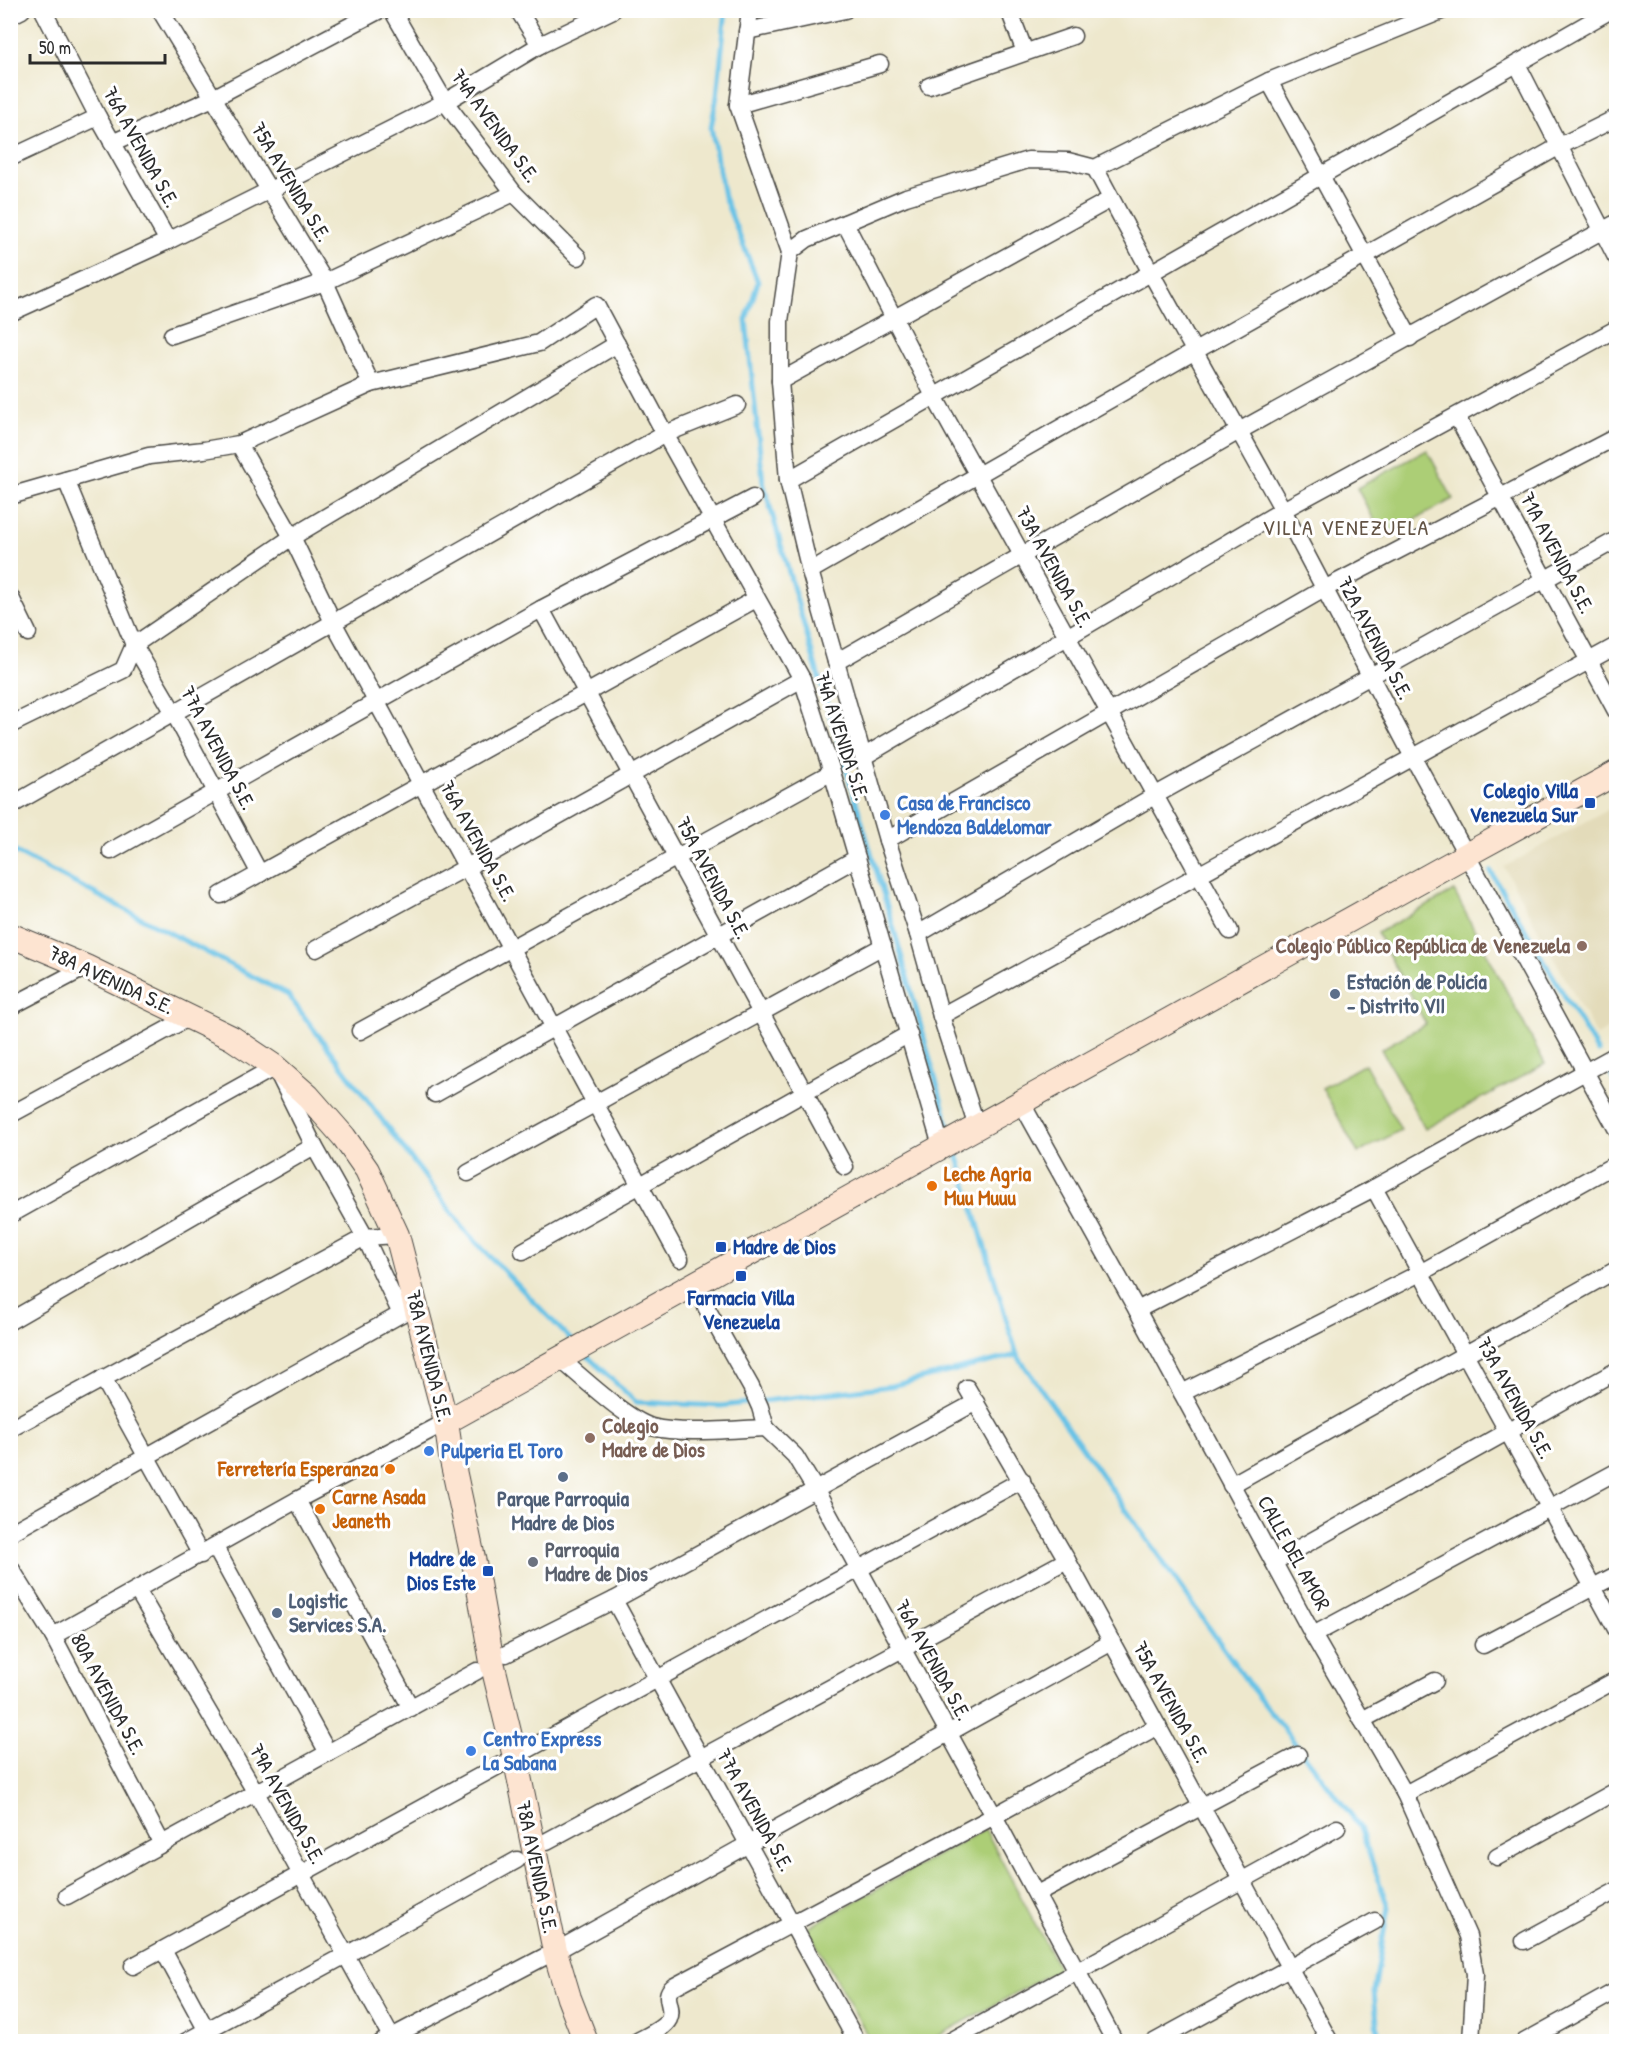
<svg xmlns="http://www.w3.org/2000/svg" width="1627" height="2052" font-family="'Patrick Hand',sans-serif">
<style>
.built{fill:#e3dbba}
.green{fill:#acce76;stroke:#6c7c50;stroke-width:1.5}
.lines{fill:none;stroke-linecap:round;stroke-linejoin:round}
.stream{stroke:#68c2e6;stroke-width:5}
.street-casing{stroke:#484743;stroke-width:19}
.secondary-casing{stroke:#484743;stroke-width:26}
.street{stroke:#fff;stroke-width:16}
.secondary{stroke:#fde4d1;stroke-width:24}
.transit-dot{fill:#1a4fb4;stroke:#fff;stroke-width:2}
.shop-dot{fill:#3f7fe0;stroke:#fff;stroke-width:2}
.education-dot{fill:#8d6e63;stroke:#fff;stroke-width:2}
.service-dot{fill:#5c6f8a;stroke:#fff;stroke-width:2}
.food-dot{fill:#e8710a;stroke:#fff;stroke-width:2}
.worship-dot{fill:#6b7280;stroke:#fff;stroke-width:2}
.labels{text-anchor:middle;stroke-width:6;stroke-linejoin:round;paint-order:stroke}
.street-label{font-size:21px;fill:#2b2b2b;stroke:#fff}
.transit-label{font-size:21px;font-weight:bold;fill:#164399;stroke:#fff;text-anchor:end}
.shop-label{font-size:21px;font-weight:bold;fill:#366cbe;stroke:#fff;text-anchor:start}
.education-label{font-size:21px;font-weight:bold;fill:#785e54;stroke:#fff;text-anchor:end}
.service-label{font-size:21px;font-weight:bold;fill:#4e5e75;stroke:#fff;text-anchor:start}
.food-label{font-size:21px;font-weight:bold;fill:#c56008;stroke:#fff;text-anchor:start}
.worship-label{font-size:21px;font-weight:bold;fill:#5b616d;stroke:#fff;text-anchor:start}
.neighbourhood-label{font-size:22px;letter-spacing:1.5px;fill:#635445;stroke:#fff}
</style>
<rect width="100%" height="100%" fill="#fff"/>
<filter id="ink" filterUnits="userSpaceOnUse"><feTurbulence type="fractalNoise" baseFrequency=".0167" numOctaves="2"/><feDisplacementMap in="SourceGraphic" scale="12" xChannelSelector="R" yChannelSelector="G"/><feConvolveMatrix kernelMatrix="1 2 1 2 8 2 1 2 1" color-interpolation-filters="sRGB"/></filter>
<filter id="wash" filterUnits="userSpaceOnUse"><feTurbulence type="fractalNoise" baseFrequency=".008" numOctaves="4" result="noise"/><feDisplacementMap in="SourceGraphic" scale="24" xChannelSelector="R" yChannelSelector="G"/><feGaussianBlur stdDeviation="1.35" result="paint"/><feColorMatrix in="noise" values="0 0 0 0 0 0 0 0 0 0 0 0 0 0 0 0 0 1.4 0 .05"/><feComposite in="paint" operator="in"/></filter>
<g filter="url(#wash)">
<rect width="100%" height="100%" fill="#eee8cd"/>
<path class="built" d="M 1616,805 L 1616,1025 L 1597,1036 L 1504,867 Z"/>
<g class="green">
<path d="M 1427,450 L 1453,499 L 1383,537 L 1357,488 Z"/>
<path d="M 1454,891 L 1545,1064 L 1425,1129 L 1381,1049 L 1426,1024 L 1377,933 Z"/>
<path d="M 1365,1064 L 1401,1130 L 1358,1153 L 1322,1088 Z"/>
<path d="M 985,1829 L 1059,1969 L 929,2041 L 871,2041 L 807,1928 Z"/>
</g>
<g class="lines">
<g class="stream">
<path d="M 726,10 L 717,96 L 711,127 L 724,197 L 758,282 L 746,320 L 763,482 L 818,674 L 895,933 L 951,1135"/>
<path d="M 10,849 L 288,995 L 468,1234 L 573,1342"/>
<path d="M 1491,872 L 1598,1052"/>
<path d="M 1609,1070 L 1616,1085"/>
<path d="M 955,1147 L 1017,1355 L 1251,1687 L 1359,1825 L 1388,1907 L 1374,1992 L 1379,2042"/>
<path d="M 584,1353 L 636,1402 L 721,1406 L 891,1386 L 1017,1355"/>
</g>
</g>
</g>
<g filter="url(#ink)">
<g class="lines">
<defs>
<g id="street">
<path d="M 43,10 L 98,117 L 168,241"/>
<path d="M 160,10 L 325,282 L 371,384"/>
<path d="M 392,10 L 445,102 L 514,193 L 578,257"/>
<path d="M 518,10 L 540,45"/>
<path d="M 750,10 L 738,105 L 790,252 L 780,321 L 780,381 L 788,480 L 810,571 L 887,840 L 918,934 L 941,1016 L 977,1127"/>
<path d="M 1009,10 L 1025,52"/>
<path d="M 10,16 L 22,10"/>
<path d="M 747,31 L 845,10"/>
<path d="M 1517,64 L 1616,257"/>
<path d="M 1269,81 L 1410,338"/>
<path d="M 929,86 L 1073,36"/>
<path d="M 738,105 L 880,64"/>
<path d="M 112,143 L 213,98 L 380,10"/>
<path d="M 10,158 L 98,117"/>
<path d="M 1095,168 L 1151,273 L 1283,510 L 1413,757 L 1616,1128"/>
<path d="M 845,223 L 934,396 L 1230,931"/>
<path d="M 790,252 L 807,239 L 906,197 L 1028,160 L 1068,161 L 1095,168 L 1269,81 L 1444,10"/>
<path d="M 10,313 L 168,241 L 270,190 L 445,102 L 540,45 L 613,10"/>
<path d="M 172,335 L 325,282 L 514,193"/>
<path d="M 780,381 L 1111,199"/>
<path d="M 1457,417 L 1616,711"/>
<path d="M 239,444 L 292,537 L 333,622 L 680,1259"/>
<path d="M 66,480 L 134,645 L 174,713 L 260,874"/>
<path d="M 788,480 L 1611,10"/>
<path d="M 10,496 L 149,456 L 204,450 L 239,444 L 371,384 L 539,343 L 596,305 L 665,434 L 802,679 L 832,772 L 941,1146"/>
<path d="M 810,571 L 1195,351 L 1558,147 L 1616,118"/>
<path d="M 10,596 L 28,633"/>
<path d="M 541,609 L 845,1167"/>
<path d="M 836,662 L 1239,431 L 1616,223"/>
<path d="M 10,725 L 123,670 L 134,645 L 292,537 L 617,344"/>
<path d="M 863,757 L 1283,510 L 1616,329"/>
<path d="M 10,806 L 665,434 L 737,405"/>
<path d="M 887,840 L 1324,589 L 1616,437"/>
<path d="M 111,851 L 541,609 L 753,498"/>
<path d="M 221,895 L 756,599"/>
<path d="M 918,934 L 1154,796 L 1616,540"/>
<path d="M 316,949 L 467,867 L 802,679"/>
<path d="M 10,1007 L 86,967"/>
<path d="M 941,1016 L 1616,646"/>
<path d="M 360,1031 L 832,772"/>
<path d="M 435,1094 L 857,858"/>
<path d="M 1021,1102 L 1137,1310 L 1313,1635 L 1405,1794 L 1468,1936 L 1475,1974 L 1471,2042"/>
<path d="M 10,1115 L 190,1017"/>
<path d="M 468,1173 L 883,946"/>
<path d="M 1374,1188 L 1616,1629"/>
<path d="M 10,1215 L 275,1067 L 314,1146 L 365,1237 L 397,1235"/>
<path d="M 523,1251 L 909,1034"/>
<path d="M 706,1307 L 751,1387 L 760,1407 L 766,1428 L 795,1456 L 815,1489 L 994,1816 L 1115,2042"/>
<path d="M 1137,1310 L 1374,1188 L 1616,1055"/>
<path d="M 10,1321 L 314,1146"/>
<path d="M 560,1359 C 582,1377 626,1419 652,1427 C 681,1435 734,1429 766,1428"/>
<path d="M 103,1378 L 201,1555"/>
<path d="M 967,1388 L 1067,1560 L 1330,2042"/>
<path d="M 1182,1393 L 1420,1273 L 1616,1164"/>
<path d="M 10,1429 L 365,1237 L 401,1314"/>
<path d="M 1231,1485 L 1616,1270"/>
<path d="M 297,1500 L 411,1708"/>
<path d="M 10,1533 L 410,1309"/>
<path d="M 215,1547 L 328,1753"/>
<path d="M 1274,1562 L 1616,1371"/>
<path d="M 10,1567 L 53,1636 L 162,1844"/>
<path d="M 137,1590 L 256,1793 L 394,2042"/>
<path d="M 614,1600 L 857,2042"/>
<path d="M 1313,1635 L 1616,1472"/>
<path d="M 53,1636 L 297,1500 L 446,1422"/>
<path d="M 1483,1645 L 1616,1575"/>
<path d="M 506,1654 L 614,1600 L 976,1402"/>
<path d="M 1362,1720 L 1435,1681"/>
<path d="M 529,1749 L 1022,1480"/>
<path d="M 1405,1794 L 1616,1680"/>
<path d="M 547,1841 L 1067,1560"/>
<path d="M 1497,1857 L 1616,1791"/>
<path d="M 1037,1894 L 1298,1755"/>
<path d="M 67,1896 L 477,1671"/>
<path d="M 1524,1941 L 1616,1891"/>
<path d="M 565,1946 L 1112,1642"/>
<path d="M 163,1950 L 213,2042"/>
<path d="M 133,1966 L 500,1765"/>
<path d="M 185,2042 L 346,1955 L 517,1860"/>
<path d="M 382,2042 L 544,1957"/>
<path d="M 636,2042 C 646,2036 664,2029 669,2019 C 675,2006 661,1997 673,1987 L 994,1816 L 1158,1726"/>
<path d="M 949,2042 L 1337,1828"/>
<path d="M 1154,2042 L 1375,1921"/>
<path d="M 1524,2042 L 1616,1991"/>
</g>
<g id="secondary">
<path d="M 10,935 L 86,967 L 232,1038 L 275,1067 L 308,1096 L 344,1137 L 367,1170 L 397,1235 L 446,1422 L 451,1456 L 476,1572 L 492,1662 L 515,1757 L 555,1951 L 569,1998 L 586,2042"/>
<path d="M 446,1422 L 1468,854 L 1616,773"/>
</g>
</defs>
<use href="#street" class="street-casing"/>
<use href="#secondary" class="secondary-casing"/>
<use href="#street" class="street"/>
<use href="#secondary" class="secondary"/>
</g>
</g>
<g class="transit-dot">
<rect x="1584" y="797" width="12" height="12" rx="3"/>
<rect x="715" y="1241" width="12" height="12" rx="3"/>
<rect x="735" y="1270" width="12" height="12" rx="3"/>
<rect x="482" y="1565" width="12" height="12" rx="3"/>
</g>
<g class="shop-dot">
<circle cx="885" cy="815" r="6"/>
<circle cx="429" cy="1451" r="6"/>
<circle cx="471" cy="1751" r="6"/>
</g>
<g class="education-dot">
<circle cx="1582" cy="946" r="6"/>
<circle cx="590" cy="1438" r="6"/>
</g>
<g class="service-dot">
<circle cx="1335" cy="994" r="6"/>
<circle cx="563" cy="1477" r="6"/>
<circle cx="277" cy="1613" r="6"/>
</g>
<g class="food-dot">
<circle cx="932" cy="1186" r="6"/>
<circle cx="390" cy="1469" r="6"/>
<circle cx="320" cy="1509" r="6"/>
</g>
<circle class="worship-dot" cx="533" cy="1562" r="6"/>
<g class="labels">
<g class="street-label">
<text transform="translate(495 126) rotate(54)" y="7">74A AVENIDA S.E.</text>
<text transform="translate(141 147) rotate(61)" y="7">76A AVENIDA S.E.</text>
<text transform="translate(291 182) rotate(59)" y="7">75A AVENIDA S.E.</text>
<text transform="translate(1557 553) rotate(62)" y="7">71A AVENIDA S.E.</text>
<text transform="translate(1054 567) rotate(61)" y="7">73A AVENIDA S.E.</text>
<text transform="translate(1375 638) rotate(62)" y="7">72A AVENIDA S.E.</text>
<text transform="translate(842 736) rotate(72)" y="7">74A AVENIDA S.E.</text>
<text transform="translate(218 748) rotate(62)" y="7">77A AVENIDA S.E.</text>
<text transform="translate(478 841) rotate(61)" y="7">76A AVENIDA S.E.</text>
<text transform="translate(713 878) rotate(62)" y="7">75A AVENIDA S.E.</text>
<text transform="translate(111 980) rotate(25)" y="7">78A AVENIDA S.E.</text>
<text transform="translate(429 1356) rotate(76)" y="7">78A AVENIDA S.E.</text>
<text transform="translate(1515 1398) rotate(61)" y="7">73A AVENIDA S.E.</text>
<text transform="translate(1294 1553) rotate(61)" y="7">CALLE DEL AMOR</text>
<text transform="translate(933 1660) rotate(61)" y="7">76A AVENIDA S.E.</text>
<text transform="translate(108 1694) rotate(62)" y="7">80A AVENIDA S.E.</text>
<text transform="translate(1171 1702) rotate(61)" y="7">75A AVENIDA S.E.</text>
<text transform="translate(287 1804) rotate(61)" y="7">79A AVENIDA S.E.</text>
<text transform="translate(755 1810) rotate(61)" y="7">77A AVENIDA S.E.</text>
<text transform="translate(537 1867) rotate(78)" y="7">78A AVENIDA S.E.</text>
</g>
<g class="transit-label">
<text x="1578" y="798">Colegio Villa<tspan x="1578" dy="24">Venezuela Sur</tspan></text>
<text x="733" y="1254" text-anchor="start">Madre de Dios</text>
<text x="741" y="1305" text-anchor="middle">Farmacia Villa<tspan x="741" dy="24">Venezuela</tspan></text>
<text x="476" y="1566">Madre de<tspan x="476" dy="24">Dios Este</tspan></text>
</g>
<g class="shop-label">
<text x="897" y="810">Casa de Francisco<tspan x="897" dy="24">Mendoza Baldelomar</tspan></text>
<text x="441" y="1458">Pulperia El Toro</text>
<text x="483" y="1746">Centro Express<tspan x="483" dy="24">La Sabana</tspan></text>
</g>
<g class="education-label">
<text x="1570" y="953">Colegio Público República de Venezuela</text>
<text x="602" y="1433" text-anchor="start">Colegio<tspan x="602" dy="24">Madre de Dios</tspan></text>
</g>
<g class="service-label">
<text x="1347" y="989">Estación de Policía<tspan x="1347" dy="24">- Distrito VII</tspan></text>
<text x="563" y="1506" text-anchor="middle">Parque Parroquia<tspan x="563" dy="24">Madre de Dios</tspan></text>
<text x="289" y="1608">Logistic<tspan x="289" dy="24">Services S.A.</tspan></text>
</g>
<g class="food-label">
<text x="944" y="1181">Leche Agria<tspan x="944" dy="24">Muu Muuu</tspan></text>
<text x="378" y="1476" text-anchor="end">Ferretería Esperanza</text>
<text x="332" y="1504">Carne Asada<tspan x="332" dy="24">Jeaneth</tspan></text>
</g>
<g class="worship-label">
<text x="545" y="1557">Parroquia<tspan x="545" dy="24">Madre de Dios</tspan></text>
</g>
<g class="neighbourhood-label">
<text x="1346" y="535">VILLA VENEZUELA</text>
</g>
</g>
<rect width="1627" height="2052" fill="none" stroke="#fff" stroke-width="36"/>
<path d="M30 54v9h135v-9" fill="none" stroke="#2b2b2b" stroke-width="3"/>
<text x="39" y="54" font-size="18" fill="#2b2b2b" stroke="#ffffff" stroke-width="4.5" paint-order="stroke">50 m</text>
</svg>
